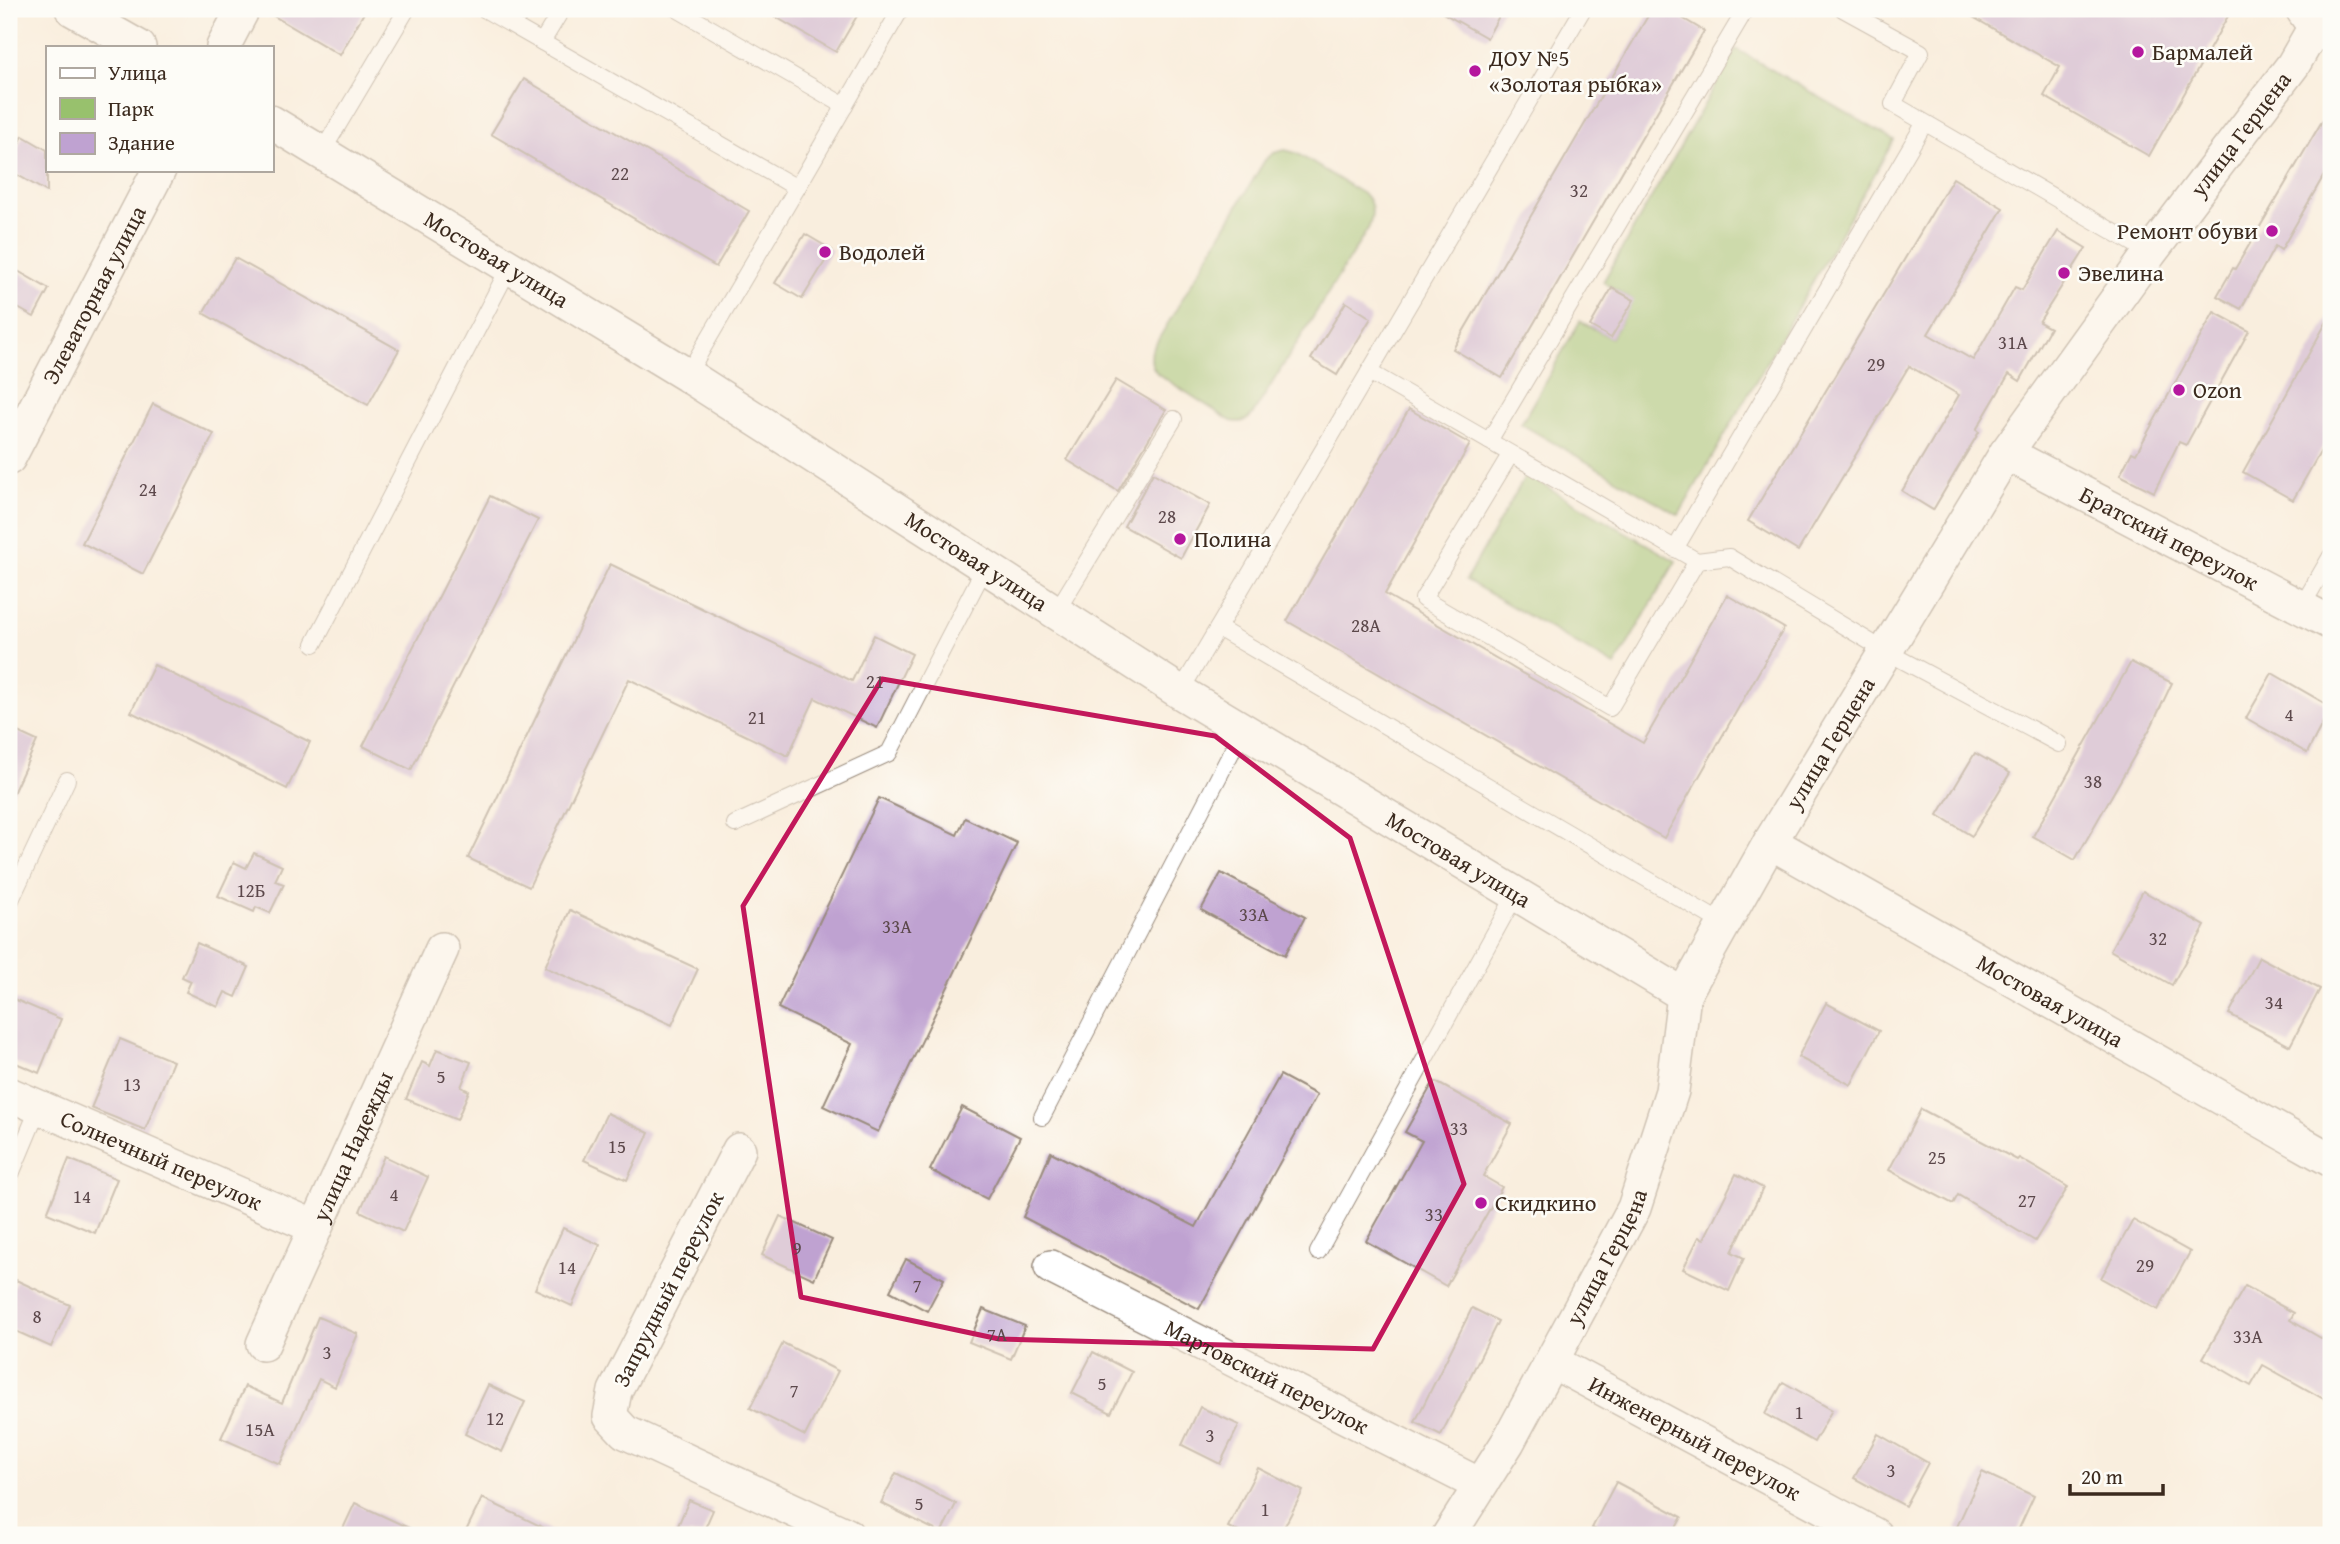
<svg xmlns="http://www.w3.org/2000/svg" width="2340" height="1544" font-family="'Gentium Book Plus',serif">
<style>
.green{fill:#98c16d;stroke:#6a7646;stroke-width:2}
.building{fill:#bfa2d1}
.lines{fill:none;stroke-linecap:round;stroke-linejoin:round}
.lane-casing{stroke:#9a8c7e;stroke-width:18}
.street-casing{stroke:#9a8c7e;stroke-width:36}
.secondary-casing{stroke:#9a8c7e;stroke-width:41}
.lane{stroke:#fff;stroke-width:16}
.street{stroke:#fff;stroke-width:33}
.secondary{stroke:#fff;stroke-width:38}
.marked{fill:none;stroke:#c2185b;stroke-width:5;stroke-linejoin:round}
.poi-dot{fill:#b5179e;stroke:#fdfcf7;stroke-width:2.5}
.labels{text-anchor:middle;stroke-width:5;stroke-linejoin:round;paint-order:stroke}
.number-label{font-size:19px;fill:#5c484b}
.poi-label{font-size:23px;fill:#3b2a1e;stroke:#fdfcf7;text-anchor:start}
.street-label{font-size:23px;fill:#3b2a1e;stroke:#fdfcf7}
</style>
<rect width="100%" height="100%" fill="#fdfcf7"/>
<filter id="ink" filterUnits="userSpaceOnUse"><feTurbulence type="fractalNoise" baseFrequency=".0143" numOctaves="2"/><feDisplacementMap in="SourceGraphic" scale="14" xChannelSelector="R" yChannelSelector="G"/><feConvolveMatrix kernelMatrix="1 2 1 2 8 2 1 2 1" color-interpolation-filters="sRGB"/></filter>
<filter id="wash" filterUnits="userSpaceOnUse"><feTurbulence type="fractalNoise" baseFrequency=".00686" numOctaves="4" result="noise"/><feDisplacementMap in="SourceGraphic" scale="28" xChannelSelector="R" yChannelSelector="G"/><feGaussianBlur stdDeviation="1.57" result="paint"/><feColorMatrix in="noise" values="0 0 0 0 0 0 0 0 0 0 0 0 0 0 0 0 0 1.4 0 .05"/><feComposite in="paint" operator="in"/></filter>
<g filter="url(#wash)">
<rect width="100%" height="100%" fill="#f9eede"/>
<g class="green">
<path d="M 1736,49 L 1894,140 L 1679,515 L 1521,424 L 1580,321 L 1611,338 L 1633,300 L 1603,282 Z"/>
<path d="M 1285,150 L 1296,153 L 1365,195 C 1374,205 1373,214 1369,227 L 1253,414 C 1246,422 1241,423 1231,421 L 1158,374 C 1151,366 1150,360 1152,350 L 1265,160 L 1274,153 Z"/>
<path d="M 1526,475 L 1676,561 L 1615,666 L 1466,580 Z"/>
</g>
<g id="blocks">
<g class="building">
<path d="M 262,9 L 366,9 L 340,55 Z"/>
<path d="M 762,9 L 861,9 L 836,52 Z"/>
<path d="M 1436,9 L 1503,9 L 1487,38 Z"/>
<path d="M 1652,9 L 1667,9 L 1704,31 L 1502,378 L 1453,349 Z"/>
<path d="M 1959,9 L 2232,9 L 2149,156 L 2044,96 L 2060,67 Z"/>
<path d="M 524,79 L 749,211 L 716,267 L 491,134 Z"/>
<path d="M 2331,106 L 2331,163 L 2281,250 L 2275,246 L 2241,309 L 2217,296 L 2233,268 L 2235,269 Z"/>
<path d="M 23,136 L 47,150 L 47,192 L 9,170 L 9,161 Z"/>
<path d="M 1953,178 L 2003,208 L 1928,334 L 1973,360 L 2015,287 L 2022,290 L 2058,231 L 2086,248 L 2039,322 L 2050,328 L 2020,381 L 2009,374 L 1976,430 L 1979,432 L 1933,510 L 1902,491 L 1959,395 L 1909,366 L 1798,551 L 1748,521 Z"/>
<path d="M 805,234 L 832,250 L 802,299 L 775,283 Z"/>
<path d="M 235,258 L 399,350 L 368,405 L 203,313 Z"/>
<path d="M 9,266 L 49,289 L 34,317 L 9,303 Z"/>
<path d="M 1612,288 L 1634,300 L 1611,338 L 1590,326 Z"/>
<path d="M 1346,302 L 1371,318 L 1337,375 L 1311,359 Z"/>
<path d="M 2214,312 L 2249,331 L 2186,445 L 2179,442 L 2154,492 L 2120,475 L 2132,452 L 2136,454 Z"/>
<path d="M 2331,314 L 2331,433 L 2293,500 L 2243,472 Z"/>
<path d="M 1116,380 L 1166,410 L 1118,491 L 1067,460 Z"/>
<path d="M 153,404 L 214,434 L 143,574 L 82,543 Z"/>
<path d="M 1409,409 L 1470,444 L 1385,594 L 1643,743 L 1727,595 L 1784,628 L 1664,838 L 1287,621 Z"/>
<path d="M 1153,473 L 1210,505 L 1181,558 L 1124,526 Z"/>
<path d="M 490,496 L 538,520 L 411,770 L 363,746 Z"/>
<path d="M 610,564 L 852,681 L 874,635 L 912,654 L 877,728 L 815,698 L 788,756 L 629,679 L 529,887 L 468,858 Z"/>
<path d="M 2131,662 L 2172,683 L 2152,725 L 2075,860 L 2033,836 Z"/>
<path d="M 154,665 L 310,742 L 287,789 L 131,712 Z"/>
<path d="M 2272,673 L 2331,707 L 2307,753 L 2246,718 Z"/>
<path d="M 9,728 L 37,741 L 9,802 Z"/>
<path d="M 1975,753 L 2010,773 L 1972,836 L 1938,815 Z"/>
<path d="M 879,798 L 957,835 L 965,818 L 1017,843 L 878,1132 L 823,1106 L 852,1044 L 778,1008 Z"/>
<path d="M 254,853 L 282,866 L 275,881 L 284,884 L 270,913 L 256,907 L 254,912 L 218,896 L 234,862 L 246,868 Z"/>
<path d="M 1221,873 L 1305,917 L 1285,955 L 1201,910 Z"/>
<path d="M 2143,891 L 2205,926 L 2172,985 L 2110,950 Z"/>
<path d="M 570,910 L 698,969 L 672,1025 L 545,967 Z"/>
<path d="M 197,943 L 249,967 L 236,997 L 225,992 L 218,1007 L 186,992 L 191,981 L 182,977 Z"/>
<path d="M 2259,957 L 2320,989 L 2290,1046 L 2229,1014 Z"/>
<path d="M 9,997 L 61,1019 L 39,1073 L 9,1060 Z"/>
<path d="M 1826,1003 L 1879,1031 L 1851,1085 L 1798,1057 Z"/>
<path d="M 120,1039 L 173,1061 L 145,1130 L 91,1108 Z"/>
<path d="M 437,1049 L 471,1062 L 461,1087 L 469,1091 L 457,1120 L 406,1099 L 422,1062 L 430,1066 Z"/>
<path d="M 1280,1075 L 1317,1095 L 1199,1309 L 1023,1217 L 1051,1152 L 1196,1227 Z"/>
<path d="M 1434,1081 L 1512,1124 L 1483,1176 L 1502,1187 L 1446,1286 L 1366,1241 L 1422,1141 L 1405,1132 Z"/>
<path d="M 962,1107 L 1020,1137 L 987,1199 L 930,1170 Z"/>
<path d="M 1921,1109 L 2017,1160 L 2019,1158 L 2068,1187 L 2035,1241 L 1958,1195 L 1953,1204 L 1889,1170 Z"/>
<path d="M 607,1113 L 649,1133 L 627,1180 L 584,1160 Z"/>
<path d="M 384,1156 L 428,1177 L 403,1232 L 360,1211 Z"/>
<path d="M 69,1159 L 117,1179 L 95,1233 L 47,1213 Z"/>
<path d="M 1736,1174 L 1763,1188 L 1732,1252 L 1744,1258 L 1729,1291 L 1683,1269 L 1699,1237 L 1704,1239 Z"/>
<path d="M 780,1216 L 832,1240 L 814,1279 L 762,1255 Z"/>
<path d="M 2133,1220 L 2190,1252 L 2158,1310 L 2101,1278 Z"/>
<path d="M 563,1228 L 600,1245 L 572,1306 L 535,1289 Z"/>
<path d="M 906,1259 L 944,1279 L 927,1311 L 890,1291 Z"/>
<path d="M 16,1280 L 70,1305 L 51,1347 L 9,1328 L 9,1297 Z"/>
<path d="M 2245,1286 L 2294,1313 L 2290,1320 L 2331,1344 L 2331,1403 L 2263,1365 L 2251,1386 L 2203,1358 Z"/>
<path d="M 1472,1308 L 1498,1321 L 1441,1435 L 1415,1422 Z"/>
<path d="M 983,1309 L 1025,1326 L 1011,1359 L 969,1342 Z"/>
<path d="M 318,1317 L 358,1334 L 335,1387 L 319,1379 L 280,1464 L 221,1438 L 245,1386 L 282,1403 Z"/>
<path d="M 783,1343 L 838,1371 L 805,1436 L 750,1408 Z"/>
<path d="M 1093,1352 L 1132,1372 L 1111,1413 L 1072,1393 Z"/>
<path d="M 1783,1382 L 1832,1410 L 1814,1442 L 1765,1414 Z"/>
<path d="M 488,1385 L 525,1402 L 502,1452 L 465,1434 Z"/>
<path d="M 1200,1407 L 1239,1425 L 1220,1464 L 1182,1445 Z"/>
<path d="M 1878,1434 L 1928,1463 L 1905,1506 L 1854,1478 Z"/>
<path d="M 1258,1468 L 1303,1491 L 1280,1535 L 1245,1535 L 1228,1527 Z"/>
<path d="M 1982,1472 L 2034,1496 L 2016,1535 L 1970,1535 L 1956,1529 Z"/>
<path d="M 896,1473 L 956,1504 L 941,1533 L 881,1503 Z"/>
<path d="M 1616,1482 L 1682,1517 L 1672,1535 L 1606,1535 L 1592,1528 Z"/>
<path d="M 482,1498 L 559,1535 L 464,1535 Z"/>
<path d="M 689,1500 L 713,1510 L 702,1535 L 674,1535 Z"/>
<path d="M 355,1503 L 424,1535 L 340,1535 Z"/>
</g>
</g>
</g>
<g filter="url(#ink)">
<use href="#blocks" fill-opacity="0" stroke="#9a8c7e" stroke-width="2"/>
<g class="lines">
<defs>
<g id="lane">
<path d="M 484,9 L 797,188 L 687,375"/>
<path d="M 677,9 L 845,106"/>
<path d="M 1843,9 L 1921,52 L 1893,104 L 2150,253"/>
<path d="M 542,42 L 562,9"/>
<path d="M 322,152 L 407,9"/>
<path d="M 797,188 L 901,9"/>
<path d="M 1369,372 L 1583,9"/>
<path d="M 1489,441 L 1746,9"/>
<path d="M 1510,455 L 1423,599 L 1610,708 L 1697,561"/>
<path d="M 1675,549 L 1924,124"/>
<path d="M 2302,606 L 2331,556"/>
<path d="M 1056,612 L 1174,419"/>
<path d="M 1218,628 L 1724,924"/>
<path d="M 314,644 L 510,266"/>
<path d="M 1180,692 L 1369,372 L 1697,561 L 1729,557 L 1887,652 L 2059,744"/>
<path d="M 735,824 L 889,753 L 985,567"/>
<path d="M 9,904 L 67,780"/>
<path d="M 1042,1117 L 1243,730"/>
<path d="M 9,1179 L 39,1107"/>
<path d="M 1318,1252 L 1516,894"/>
</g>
<g id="street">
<path d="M 72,9 L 139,47"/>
<path d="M 223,47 L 243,9"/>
<path id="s1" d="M 271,122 L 687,375 L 1180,692 L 1684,995"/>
<path id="s2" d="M 2006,453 L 2331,623"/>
<path id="s3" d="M 9,458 L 159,170"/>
<path id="s4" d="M 1770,842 L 2331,1160"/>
<path id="s5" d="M 9,1094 L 315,1227"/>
<path d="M 739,1150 L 615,1391 L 610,1416 L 625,1432 L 847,1535"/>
<path id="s6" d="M 1051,1267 L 1480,1485"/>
<path id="s7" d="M 263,1344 L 442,949"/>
<path id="s8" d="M 1553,1362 L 1875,1535"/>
<path id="s9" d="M 1449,1535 L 1508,1442 L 1634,1208 L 1672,1091 L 1684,995 L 1770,842 L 2006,453 L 2150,253 L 2293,65 L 2325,9"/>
</g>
<path id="secondary" d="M 2305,9 L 2317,26 L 2331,34"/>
</defs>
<use href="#lane" class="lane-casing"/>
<use href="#street" class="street-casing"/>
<use href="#secondary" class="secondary-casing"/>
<use href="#lane" class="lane"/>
<use href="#street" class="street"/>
<use href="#secondary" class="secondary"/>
</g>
</g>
<path d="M0 0H2340V1544H0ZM 882,679 L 1215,736 L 1350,838 L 1464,1184 L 1373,1349 L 999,1339 L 801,1297 L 743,906 Z" fill="#f9eede" fill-opacity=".55" fill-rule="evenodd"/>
<path class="marked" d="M 882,679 L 1215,736 L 1350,838 L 1464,1184 L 1373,1349 L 999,1339 L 801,1297 L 743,906 Z"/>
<g class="poi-dot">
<circle cx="2138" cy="52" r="7"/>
<circle cx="1475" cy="71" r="7"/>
<circle cx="2272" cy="231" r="7"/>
<circle cx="825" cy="252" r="7"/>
<circle cx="2064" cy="273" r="7"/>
<circle cx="2179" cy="390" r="7"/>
<circle cx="1180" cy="539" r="7"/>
<circle cx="1481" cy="1203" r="7"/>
</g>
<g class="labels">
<g class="number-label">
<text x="620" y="180">22</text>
<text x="1579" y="197">32</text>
<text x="2013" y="349">31А</text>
<text x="1876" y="371">29</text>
<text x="148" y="496">24</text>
<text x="1167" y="523">28</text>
<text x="1366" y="632">28А</text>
<text x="875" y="688">21</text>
<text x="2289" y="721">4</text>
<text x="757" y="724">21</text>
<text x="2093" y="788">38</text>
<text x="251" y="897">12Б</text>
<text x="1254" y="921">33А</text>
<text x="897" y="933">33А</text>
<text x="2158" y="945">32</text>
<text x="2274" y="1009">34</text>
<text x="441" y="1083">5</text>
<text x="132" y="1091">13</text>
<text x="1459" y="1135">33</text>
<text x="617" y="1153">15</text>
<text x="1937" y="1164">25</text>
<text x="394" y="1201">4</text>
<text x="82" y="1203">14</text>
<text x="2027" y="1207">27</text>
<text x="1434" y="1221">33</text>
<text x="797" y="1255">9</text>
<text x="2145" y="1272">29</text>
<text x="567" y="1274">14</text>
<text x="917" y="1292">7</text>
<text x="37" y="1323">8</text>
<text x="997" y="1341">7А</text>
<text x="2248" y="1343">33А</text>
<text x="327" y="1359">3</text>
<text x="1102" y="1390">5</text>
<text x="794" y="1397">7</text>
<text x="1799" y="1419">1</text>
<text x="495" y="1425">12</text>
<text x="260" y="1436">15А</text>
<text x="1210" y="1442">3</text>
<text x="1891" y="1477">3</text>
<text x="919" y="1510">5</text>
<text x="1265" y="1516">1</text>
</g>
<g class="poi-label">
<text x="2152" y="60">Бармалей</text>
<text x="1489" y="66">ДОУ №5<tspan x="1489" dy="26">«Золотая рыбка»</tspan></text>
<text x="2258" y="239" text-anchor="end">Ремонт обуви</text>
<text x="839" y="260">Водолей</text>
<text x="2078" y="281">Эвелина</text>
<text x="2193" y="398">Ozon</text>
<text x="1194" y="547">Полина</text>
<text x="1495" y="1211">Скидкино</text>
</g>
<g class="street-label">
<text dy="8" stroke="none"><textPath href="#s9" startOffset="1622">улица Герцена</textPath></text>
<text dy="8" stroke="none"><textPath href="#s1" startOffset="264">Мостовая улица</textPath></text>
<text dy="8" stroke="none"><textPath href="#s3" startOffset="184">Элеваторная улица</textPath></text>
<text dy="8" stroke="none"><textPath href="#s2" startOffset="184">Братский переулок</textPath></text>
<text dy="8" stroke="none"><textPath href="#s1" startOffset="831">Мостовая улица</textPath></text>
<text dy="8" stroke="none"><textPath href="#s9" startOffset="887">улица Герцена</textPath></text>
<text dy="8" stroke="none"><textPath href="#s1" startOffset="1398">Мостовая улица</textPath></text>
<text dy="8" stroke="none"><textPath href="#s4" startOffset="322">Мостовая улица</textPath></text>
<text dy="8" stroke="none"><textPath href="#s7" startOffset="217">улица Надежды</textPath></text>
<text dy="8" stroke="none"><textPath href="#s5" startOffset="166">Солнечный переулок</textPath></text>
<text dy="8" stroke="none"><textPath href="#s9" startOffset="320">улица Герцена</textPath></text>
<text transform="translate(668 1289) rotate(-63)" y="8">Запрудный переулок</text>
<text dy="8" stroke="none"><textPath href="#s6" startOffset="242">Мартовский переулок</textPath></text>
<text dy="8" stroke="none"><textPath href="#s8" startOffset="161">Инженерный переулок</textPath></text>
</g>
</g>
<rect width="2340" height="1544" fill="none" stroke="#fdfcf7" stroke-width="35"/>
<rect x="46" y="46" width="228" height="126" fill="#fdfcf7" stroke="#afa8a0" stroke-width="2"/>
<rect x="60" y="68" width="35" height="10" fill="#ffffff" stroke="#afa8a0" stroke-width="2"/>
<text x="108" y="80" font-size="21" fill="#3b2a1e">Улица</text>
<rect x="60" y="98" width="35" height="21" fill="#98c16d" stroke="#afa8a0" stroke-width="2"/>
<text x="108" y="116" font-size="21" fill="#3b2a1e">Парк</text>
<rect x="60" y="133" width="35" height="21" fill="#bfa2d1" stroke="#afa8a0" stroke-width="2"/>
<text x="108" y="150" font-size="21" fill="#3b2a1e">Здание</text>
<path d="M2070 1484v10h93v-10" fill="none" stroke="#3b2a1e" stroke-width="3.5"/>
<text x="2081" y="1484" font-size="21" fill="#3b2a1e" stroke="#fdfcf7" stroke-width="5" paint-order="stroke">20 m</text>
</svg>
